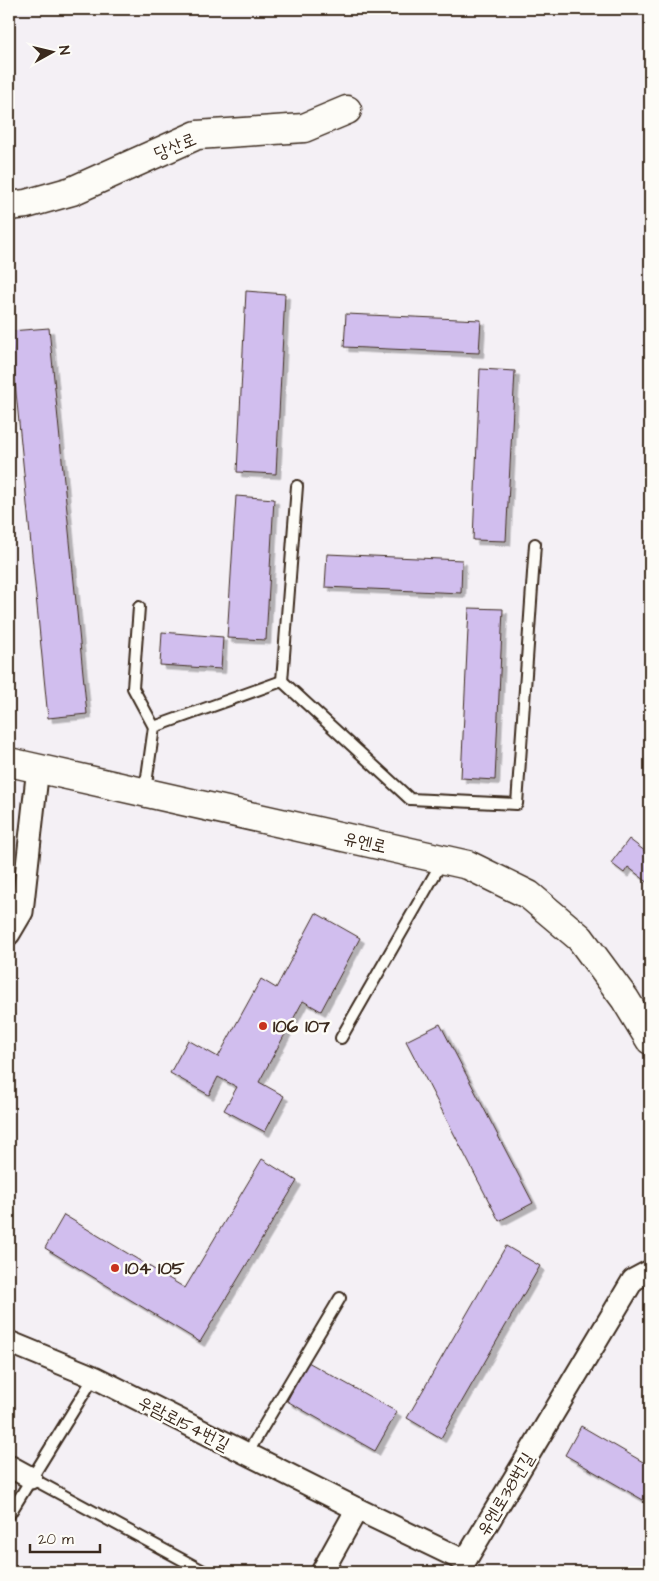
<svg xmlns="http://www.w3.org/2000/svg" width="659" height="1581" font-family="'Architects Daughter','Poor Story',sans-serif">
<style>
.building{fill:#d1beee;stroke:#3b2a1e;filter:url(#shadow)}
.lines{fill:none;stroke-linecap:round;stroke-linejoin:round}
.lane-casing{stroke:#3b2a1e;stroke-width:14}
.street-casing{stroke:#3b2a1e;stroke-width:25}
.secondary-casing{stroke:#3b2a1e;stroke-width:31}
.lane{stroke:#fdfcf7;stroke-width:10}
.street{stroke:#fdfcf7;stroke-width:21}
.secondary{stroke:#fdfcf7;stroke-width:28}
.poi-dot{fill:#c8321e;stroke:#fdfcf7;stroke-width:2}
.labels{text-anchor:middle;stroke-width:5;stroke-linejoin:round;paint-order:stroke}
.street-label{font-size:18px;fill:#3b2a1e;stroke:#fdfcf7}
.poi-label{font-size:18px;font-weight:bold;fill:#3b2a1e;stroke:#fdfcf7;text-anchor:start}
</style>
<defs>
<filter id="shadow"><feDropShadow dx="4.5" dy="4.5" stdDeviation="0" flood-color="#0004"/></filter>
</defs>
<rect width="100%" height="100%" fill="#f4f0f5"/>
<filter id="ink" filterUnits="userSpaceOnUse"><feTurbulence type="fractalNoise" baseFrequency=".02" numOctaves="2"/><feDisplacementMap in="SourceGraphic" scale="10" xChannelSelector="R" yChannelSelector="G"/><feConvolveMatrix kernelMatrix="1 2 1 2 8 2 1 2 1" color-interpolation-filters="sRGB"/></filter>
<g filter="url(#ink)">
<g class="building">
<path d="M 246,291 L 285,294 L 276,474 L 237,472 Z"/>
<path d="M 346,314 L 481,320 L 479,353 L 344,347 Z"/>
<path d="M 49,328 L 87,714 L 48,718 L 10,331 Z"/>
<path d="M 480,369 L 515,371 L 506,541 L 473,540 Z"/>
<path d="M 236,496 L 274,499 L 266,640 L 227,638 Z"/>
<path d="M 327,554 L 462,560 L 461,593 L 325,587 Z"/>
<path d="M 469,608 L 503,609 L 495,780 L 461,778 Z"/>
<path d="M 162,632 L 223,637 L 221,669 L 160,665 Z"/>
<path d="M 629,839 L 650,855 L 650,884 L 628,867 L 624,873 L 611,863 Z"/>
<path d="M 316,913 L 360,938 L 321,1011 L 303,1001 L 259,1082 L 284,1096 L 265,1132 L 224,1110 L 237,1087 L 218,1077 L 209,1095 L 170,1073 L 188,1040 L 218,1057 L 261,979 L 276,988 Z"/>
<path d="M 440,1024 L 533,1203 L 499,1221 L 406,1041 Z"/>
<path d="M 262,1159 L 297,1181 L 200,1342 L 45,1248 L 64,1215 L 185,1288 Z"/>
<path d="M 506,1246 L 540,1266 L 441,1438 L 407,1418 Z"/>
<path d="M 308,1362 L 397,1412 L 375,1451 L 287,1401 Z"/>
<path d="M 581,1426 L 650,1466 L 650,1504 L 565,1455 Z"/>
</g>
<g class="lines">
<defs>
<g id="lane">
<path d="M 139,607 L 133,688 L 154,727"/>
<path d="M 282,681 L 297,486"/>
<path d="M 145,791 L 154,727 L 282,681 L 410,799 L 517,804 L 535,544"/>
<path d="M 341,1038 L 443,860"/>
<path d="M 247,1454 L 340,1298"/>
<path d="M 31,1478 L 205,1572"/>
<path d="M 9,1515 L 94,1377"/>
</g>
<g id="street">
<path d="M 9,934 L 22,912 L 38,767"/>
<path d="M 9,1342 L 94,1377 L 357,1509 L 465,1561 L 633,1280 L 650,1271"/>
<path d="M 9,1466 L 31,1478"/>
<path d="M 322,1572 L 357,1509"/>
</g>
<g id="secondary">
<path d="M 9,206 L 26,204 L 72,191 L 197,135 L 304,128 L 347,110"/>
<path d="M 9,762 L 468,865 L 529,895 L 580,938 L 625,999 L 650,1040"/>
</g>
</defs>
<use href="#lane" class="lane-casing"/>
<use href="#street" class="street-casing"/>
<use href="#secondary" class="secondary-casing"/>
<use href="#lane" class="lane"/>
<use href="#street" class="street"/>
<use href="#secondary" class="secondary"/>
</g>
</g>
<g class="poi-dot">
<circle cx="263" cy="1026" r="5"/>
<circle cx="115" cy="1268" r="5"/>
</g>
<g class="labels">
<g class="street-label">
<text transform="translate(175 146) rotate(-22)" y="6">당산로</text>
<text transform="translate(365 842) rotate(13)" y="6">유엔로</text>
<text transform="translate(184 1423) rotate(27)" y="6">우람로154번길</text>
<text transform="translate(505 1494) rotate(-59)" y="6">유엔로38번길</text>
</g>
<g class="poi-label">
<text x="273" y="1032">106 107</text>
<text x="125" y="1274">104 105</text>
</g>
</g>
<rect width="659" height="1581" fill="none" stroke="#fdfcf7" stroke-width="30"/>
<rect x="15" y="15" width="629" height="1551" fill="none" stroke="#3b2a1e" stroke-width="2" filter="url(#ink)"/>
<g transform="translate(52 52) rotate(82)" stroke="#fdfcf7" stroke-width="4" paint-order="stroke">
<path d="M0-4L9 19L0 12L-9 19Z" fill="#3b2a1e"/>
<text y="-8" font-size="14" font-weight="bold" text-anchor="middle" fill="#3b2a1e">N</text>
</g>
<path d="M30 1544v8h70v-8" fill="none" stroke="#3b2a1e" stroke-width="2.5"/>
<text x="38" y="1544" font-size="15" fill="#3b2a1e" stroke="#fdfcf7" stroke-width="4" paint-order="stroke">20 m</text>
</svg>
